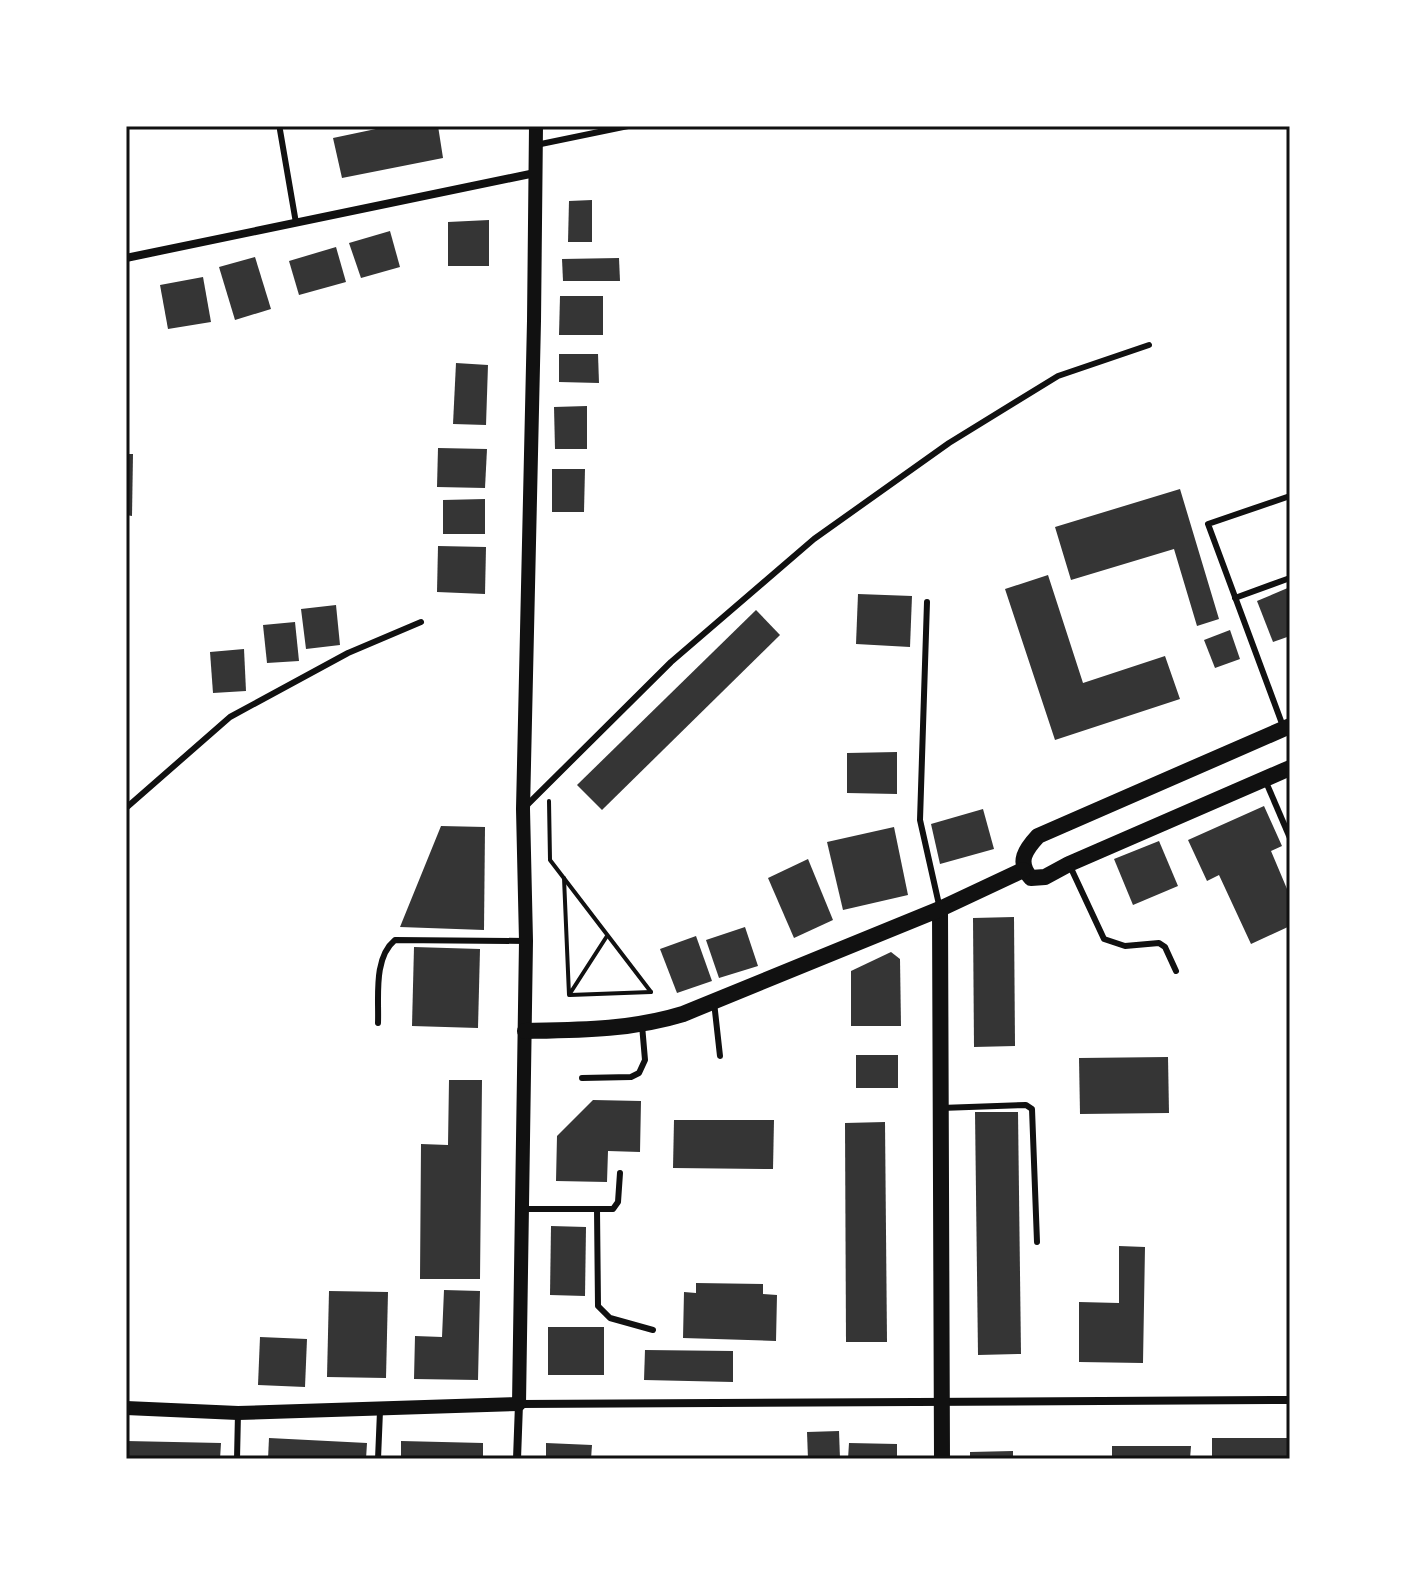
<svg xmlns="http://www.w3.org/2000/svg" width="1416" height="1585" font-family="Lato,sans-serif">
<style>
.building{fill:#353535}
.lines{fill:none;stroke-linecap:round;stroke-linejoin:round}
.path{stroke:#111;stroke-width:4}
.service{stroke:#111;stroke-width:6}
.minor{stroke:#111;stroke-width:8}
.tertiary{stroke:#111;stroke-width:14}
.secondary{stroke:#111;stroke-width:16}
.neatline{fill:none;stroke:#111;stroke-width:3}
</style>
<rect width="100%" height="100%" fill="#fff"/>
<g class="building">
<path d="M 390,126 L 438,126 L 443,158 L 342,178 L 333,138 Z"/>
<path d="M 592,200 L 592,242 L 568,242 L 569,201 Z"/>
<path d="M 489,220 L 489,266 L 448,266 L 448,222 Z"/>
<path d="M 390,231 L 400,267 L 361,278 L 349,243 Z"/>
<path d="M 336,247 L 346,282 L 299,295 L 289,261 Z"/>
<path d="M 255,257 L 271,309 L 235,320 L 219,267 Z"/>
<path d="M 619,258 L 620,281 L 563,281 L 562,259 Z"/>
<path d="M 203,277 L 211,322 L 168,329 L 160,285 Z"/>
<path d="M 560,296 L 603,296 L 603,335 L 559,335 Z"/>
<path d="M 559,354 L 598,354 L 599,383 L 559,382 Z"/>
<path d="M 456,363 L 488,365 L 486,425 L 453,424 Z"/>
<path d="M 587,406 L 587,449 L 555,449 L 554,407 Z"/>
<path d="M 438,448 L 487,449 L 485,488 L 437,487 Z"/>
<path d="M 126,454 L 133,454 L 132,516 L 126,515 Z"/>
<path d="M 552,469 L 585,469 L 584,512 L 552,512 Z"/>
<path d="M 1180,489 L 1219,619 L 1197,626 L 1174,549 L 1071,580 L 1055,527 Z"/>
<path d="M 485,499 L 485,534 L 443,534 L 443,500 Z"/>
<path d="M 438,546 L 486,547 L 485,594 L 437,592 Z"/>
<path d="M 1048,575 L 1083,683 L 1165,656 L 1180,699 L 1055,740 L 1005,589 Z"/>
<path d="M 1290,587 L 1290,636 L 1273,642 L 1257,601 Z"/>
<path d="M 858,594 L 912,596 L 910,647 L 856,644 Z"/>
<path d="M 336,605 L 340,645 L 306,649 L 301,609 Z"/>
<path d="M 756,610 L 780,635 L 602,810 L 577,785 Z"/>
<path d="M 295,622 L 299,661 L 267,663 L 263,625 Z"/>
<path d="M 1230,630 L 1240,659 L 1215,668 L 1204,640 Z"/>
<path d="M 244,649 L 246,691 L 213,693 L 210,652 Z"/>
<path d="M 897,752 L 897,794 L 847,793 L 847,753 Z"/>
<path d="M 1264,806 L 1282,846 L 1271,851 L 1290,896 L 1290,926 L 1251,944 L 1219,875 L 1207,881 L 1188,840 Z"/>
<path d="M 983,809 L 994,849 L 940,864 L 931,824 Z"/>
<path d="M 441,826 L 485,827 L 484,930 L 400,927 Z"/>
<path d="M 894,827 L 908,895 L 843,910 L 827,842 Z"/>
<path d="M 1159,841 L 1178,886 L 1133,905 L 1114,859 Z"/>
<path d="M 808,859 L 833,920 L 794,938 L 768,878 Z"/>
<path d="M 1014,917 L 1015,1046 L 974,1047 L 973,918 Z"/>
<path d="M 745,927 L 758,966 L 719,978 L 706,940 Z"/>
<path d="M 696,936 L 712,981 L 677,993 L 660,949 Z"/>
<path d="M 414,947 L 480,949 L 478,1028 L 412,1026 Z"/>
<path d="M 891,952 L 900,959 L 901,1026 L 851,1026 L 851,971 Z"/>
<rect x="856" y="1055" width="42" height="33"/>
<path d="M 1168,1057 L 1169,1113 L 1080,1114 L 1079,1058 Z"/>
<path d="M 449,1080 L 482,1080 L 480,1279 L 420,1279 L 421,1144 L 448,1145 Z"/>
<path d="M 593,1100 L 641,1101 L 640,1152 L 608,1151 L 607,1182 L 556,1181 L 557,1136 Z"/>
<path d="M 975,1112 L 1018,1112 L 1021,1354 L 978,1355 Z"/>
<path d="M 674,1120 L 774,1120 L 773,1169 L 673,1168 Z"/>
<path d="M 885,1122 L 887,1342 L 846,1342 L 845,1123 Z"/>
<path d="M 551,1226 L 586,1227 L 585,1296 L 550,1295 Z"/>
<path d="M 1119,1246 L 1145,1247 L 1143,1363 L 1079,1362 L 1079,1302 L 1119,1303 Z"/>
<path d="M 696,1283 L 763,1284 L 763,1294 L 777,1295 L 776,1341 L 683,1338 L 684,1292 L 696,1293 Z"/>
<path d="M 444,1290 L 480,1291 L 478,1380 L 414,1379 L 415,1336 L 442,1337 Z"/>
<path d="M 329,1291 L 388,1292 L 386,1378 L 327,1377 Z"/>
<rect x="548" y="1327" width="56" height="48"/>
<path d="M 260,1337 L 307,1339 L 305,1387 L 258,1385 Z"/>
<path d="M 645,1350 L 733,1351 L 733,1382 L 644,1380 Z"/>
<path d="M 839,1431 L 840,1459 L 808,1459 L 807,1432 Z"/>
<path d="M 269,1438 L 367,1443 L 366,1459 L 268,1459 Z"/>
<rect x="1212" y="1438" width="78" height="21"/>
<path d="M 126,1441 L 221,1443 L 220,1459 L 126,1459 Z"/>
<path d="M 401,1441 L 483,1443 L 483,1459 L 401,1459 Z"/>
<path d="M 546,1443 L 592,1445 L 591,1459 L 546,1459 Z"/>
<path d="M 849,1443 L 897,1444 L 897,1459 L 848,1459 Z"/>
<path d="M 1112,1446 L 1191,1446 L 1190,1459 L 1112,1459 Z"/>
<path d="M 1013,1451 L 1013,1459 L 970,1459 L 970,1452 Z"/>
</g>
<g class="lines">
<g class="path">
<path d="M 549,801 L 550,860 L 651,992"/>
<path d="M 564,878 L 569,995 L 607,936"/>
<path d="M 570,995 L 651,992"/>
</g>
<g class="service">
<path d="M 280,130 L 296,223"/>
<path d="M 536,145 L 628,126"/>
<path d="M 1235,598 L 1290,578"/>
<path d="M 927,602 L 920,820 L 940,909"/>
<path d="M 1284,729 L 1208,524 L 1290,496"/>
<path d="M 1266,782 L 1290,838"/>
<path d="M 525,807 L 671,662 L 814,539 L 949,443 L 1058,376 L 1149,345"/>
<path d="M 126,808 L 230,717 L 348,653 L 421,622"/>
<path d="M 1069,864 L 1104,939 L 1125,946 L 1159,943 L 1165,947 L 1176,971"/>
<path d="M 714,1002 L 720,1056"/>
<path d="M 378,1023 C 379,998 373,958 395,940 L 526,941"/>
<path d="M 582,1078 L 631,1077 L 639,1073 L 645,1060 L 642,1025"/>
<path d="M 941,1108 L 1026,1105 L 1032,1109 L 1037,1242"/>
<path d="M 523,1209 L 613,1209 L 618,1202 L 620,1173"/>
<path d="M 597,1209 L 598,1306 L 610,1318 L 653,1330"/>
<path d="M 237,1459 L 238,1413"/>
<path d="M 378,1459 L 380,1411"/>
</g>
<g class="minor">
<path d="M 126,258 L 535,173"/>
<path d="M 517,1459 L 519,1404 L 1290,1400"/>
</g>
<path class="tertiary" d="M 126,1408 L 238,1413 L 519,1404 L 526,941 L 523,809 L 534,321 L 536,126"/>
<g class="secondary">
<path d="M 1290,726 L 1038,836 C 1026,849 1016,862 1031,878 L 1045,877 L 1069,864 L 1290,768"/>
<path d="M 940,909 L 942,1459"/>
<path d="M 525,1031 C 579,1030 631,1030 683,1014 L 940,909 L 1023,870"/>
</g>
</g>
<rect width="1416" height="1585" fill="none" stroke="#ffffff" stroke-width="256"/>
<rect x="128" y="128" width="1160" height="1329" class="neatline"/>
</svg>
